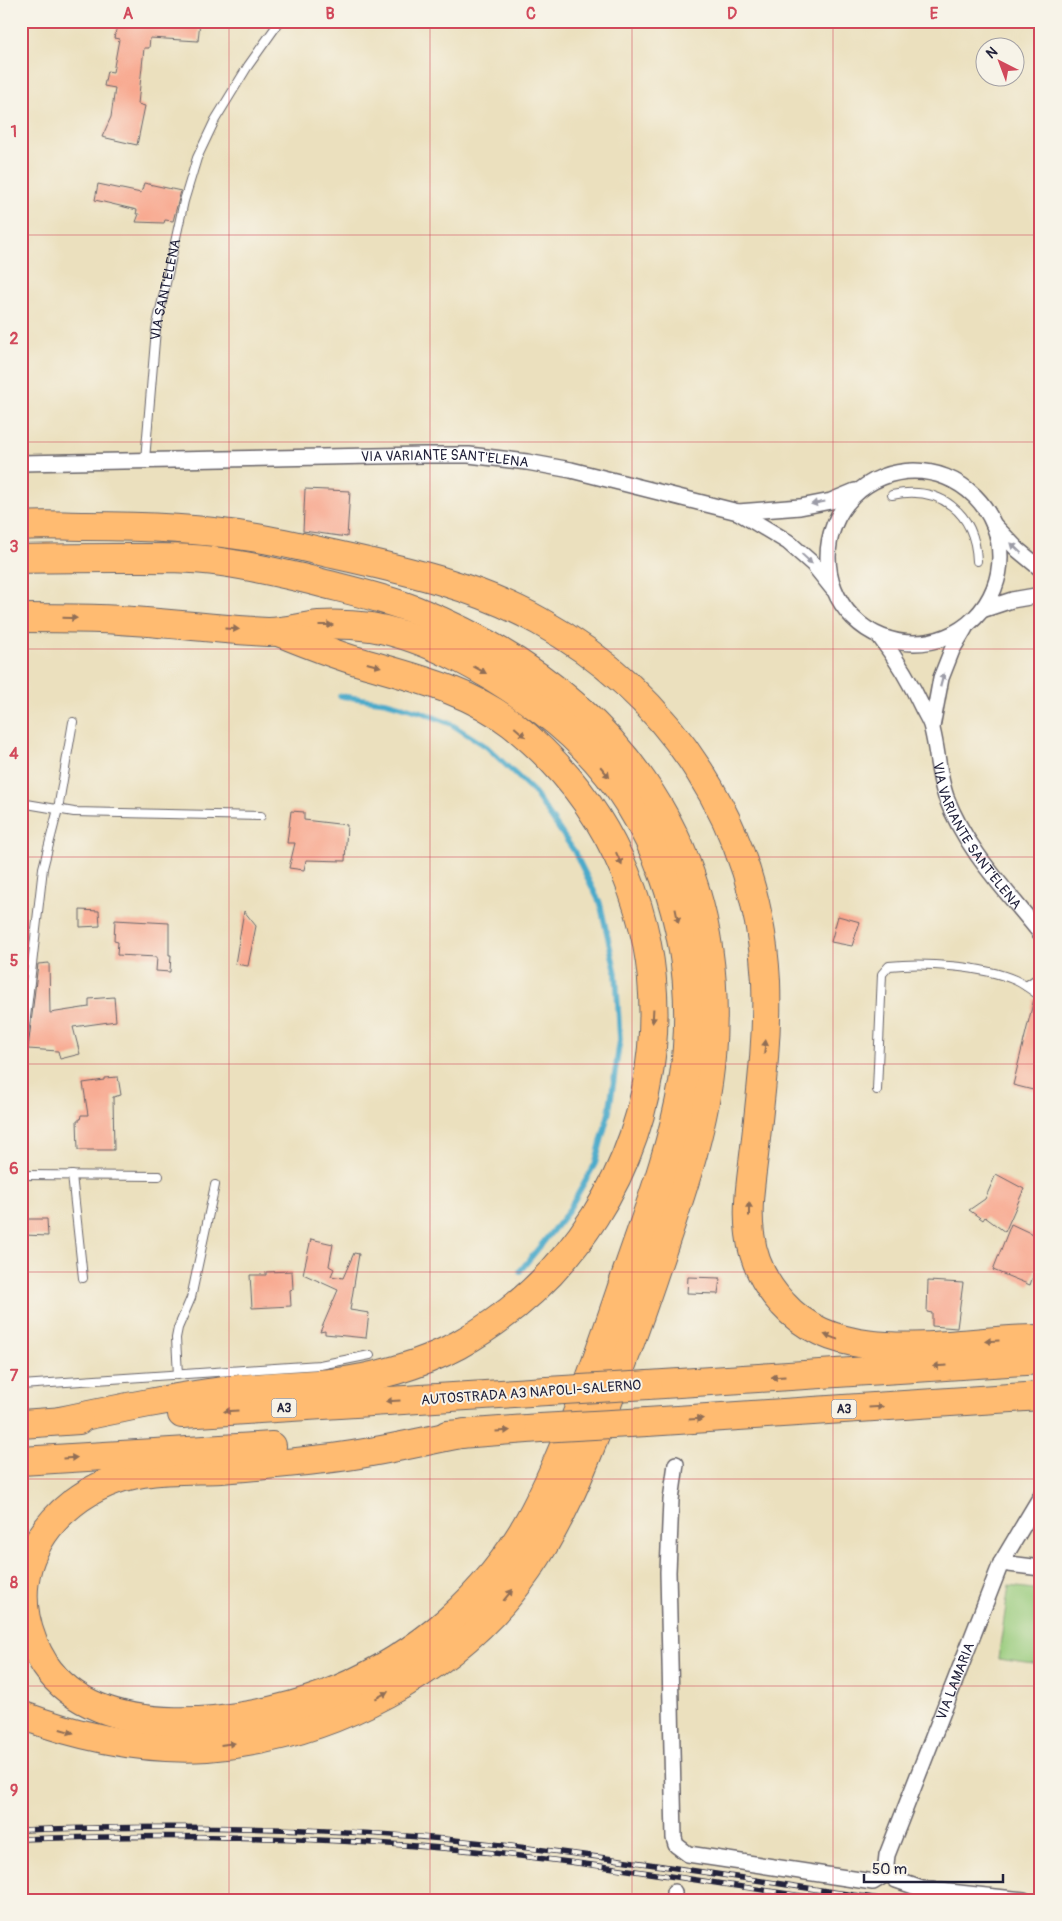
<svg xmlns="http://www.w3.org/2000/svg" width="1062" height="1921" font-family="Pangolin,sans-serif">
<style>
.green{fill:#98cb7c;stroke:#5d765c}
.lines{fill:none;stroke-linecap:round;stroke-linejoin:round}
.stream{stroke:#4caaca;stroke-width:5.5}
.building{fill:#f8a78e}
.lane-casing{stroke:#686469;stroke-width:10}
.street-casing{stroke:#686469;stroke-width:18}
.highway-casing{stroke:#686469;stroke-width:30}
.lane{stroke:#fff;stroke-width:8}
.street{stroke:#fff;stroke-width:15}
.highway{stroke:#ffbb71;stroke-width:28}
.rail-casing{stroke:#22223b;stroke-width:5.5}
.rail{stroke:#f7f3e8;stroke-width:4;stroke-dasharray:11;stroke-linecap:butt}
.highway-bridge-casing{stroke:#686469;stroke-width:30;stroke-linecap:butt}
.highway-bridge{stroke:#ffbb71;stroke-width:28}
.oneway{fill:#9c9ca7}
.oneway2{fill:#906e56}
.grid{fill:none;stroke:#d1495b;stroke-width:1;stroke-opacity:0.55}
.labels{text-anchor:middle;stroke-width:4;stroke-linejoin:round;paint-order:stroke}
.shield{fill:#f7f3e8;stroke:#62616f;stroke-width:1}
.shield-label{font-size:12px;font-weight:bold;fill:#22223b}
.street-label{font-size:14px;fill:#22223b;stroke:#f7f3e8}
.neatline{fill:none;stroke:#d1495b;stroke-width:2}
.grid-label{font-size:16px;text-anchor:middle;font-weight:bold;fill:#d1495b}
</style>
<rect width="100%" height="100%" fill="#f7f3e8"/>
<filter id="ink" filterUnits="userSpaceOnUse"><feTurbulence type="fractalNoise" baseFrequency=".02" numOctaves="2"/><feDisplacementMap in="SourceGraphic" scale="10" xChannelSelector="R" yChannelSelector="G"/><feConvolveMatrix kernelMatrix="1 2 1 2 8 2 1 2 1" color-interpolation-filters="sRGB"/></filter>
<filter id="wash" filterUnits="userSpaceOnUse"><feTurbulence type="fractalNoise" baseFrequency=".0096" numOctaves="4" result="noise"/><feDisplacementMap in="SourceGraphic" scale="20" xChannelSelector="R" yChannelSelector="G"/><feGaussianBlur stdDeviation="1.12" result="paint"/><feColorMatrix in="noise" values="0 0 0 0 0 0 0 0 0 0 0 0 0 0 0 0 0 1.4 0 .05"/><feComposite in="paint" operator="in"/></filter>
<g filter="url(#wash)">
<rect width="100%" height="100%" fill="#ebe0be"/>
<path class="green" d="M 1009,1586 L 1041,1590 L 1041,1665 L 998,1659 Z"/>
<g class="lines">
<path class="stream" d="M 340,696 L 386,702 L 421,712 L 451,724 L 487,747 L 533,791 L 574,851 L 600,903 L 616,973 L 620,1040 L 609,1112 L 595,1164 L 567,1213 L 520,1271"/>
</g>
<g id="blocks">
<g class="building">
<path d="M 151,21 L 200,21 L 198,41 L 150,38 L 149,48 L 144,48 L 138,104 L 145,106 L 137,145 L 102,137 L 111,117 L 115,88 L 104,86 L 107,71 L 113,72 L 119,39 L 114,38 L 118,23 L 150,26 Z"/>
<path d="M 144,183 L 181,191 L 173,221 L 165,220 L 164,223 L 136,222 L 139,214 L 136,214 L 137,210 L 95,200 L 98,184 L 141,193 Z"/>
<path d="M 305,489 L 350,491 L 347,537 L 303,531 Z"/>
<path d="M 291,811 L 304,812 L 304,820 L 347,825 L 345,861 L 306,860 L 304,870 L 289,868 L 295,843 L 287,843 Z"/>
<path d="M 80,910 L 99,911 L 100,926 L 80,927 Z"/>
<path d="M 244,911 L 256,926 L 248,966 L 235,964 Z"/>
<path d="M 838,916 L 860,922 L 852,946 L 831,942 Z"/>
<path d="M 115,920 L 169,923 L 169,955 L 171,955 L 170,972 L 156,971 L 157,957 L 117,955 L 118,942 L 114,941 Z"/>
<path d="M 49,963 L 50,1013 L 89,1007 L 89,999 L 114,997 L 116,1021 L 73,1027 L 80,1054 L 60,1059 L 58,1051 L 28,1049 L 38,964 Z"/>
<path d="M 1034,999 L 1041,1003 L 1041,1092 L 1013,1085 Z"/>
<path d="M 118,1077 L 121,1095 L 113,1097 L 114,1150 L 78,1150 L 77,1120 L 80,1120 L 81,1115 L 88,1115 L 83,1083 L 104,1080 L 104,1078 Z"/>
<path d="M 996,1174 L 1024,1189 L 1005,1232 L 985,1217 L 983,1220 L 969,1210 L 985,1199 Z"/>
<path d="M 24,1219 L 47,1219 L 48,1236 L 24,1235 Z"/>
<path d="M 1011,1224 L 1041,1238 L 1041,1253 L 1030,1285 L 993,1270 Z"/>
<path d="M 311,1239 L 333,1244 L 329,1266 L 334,1269 L 331,1276 L 343,1278 L 354,1253 L 359,1254 L 350,1310 L 369,1313 L 366,1338 L 325,1334 L 325,1331 L 320,1332 L 338,1290 L 303,1274 Z"/>
<path d="M 292,1271 L 293,1289 L 290,1290 L 291,1306 L 252,1308 L 250,1275 L 266,1275 L 266,1272 Z"/>
<path d="M 688,1277 L 720,1278 L 718,1294 L 687,1293 Z"/>
<path d="M 928,1281 L 963,1283 L 957,1328 L 932,1326 L 932,1313 L 927,1312 Z"/>
</g>
</g>
</g>
<g filter="url(#ink)">
<use href="#blocks" fill-opacity="0" stroke="#686469" stroke-width="1"/>
<g class="lines">
<defs>
<g id="lane">
<path id="s1" d="M 145,460 L 156,329 L 184,201 L 197,158 L 215,120 L 248,66 L 280,21"/>
<path d="M 892,495 C 940,485 975,512 977,561"/>
<path d="M 21,803 L 74,812 L 261,816"/>
<path d="M 1026,986 L 1041,976"/>
<path d="M 21,1061 L 43,868 L 58,809 L 73,722"/>
<path d="M 877,1090 L 882,974 L 889,966 C 923,962 983,966 1015,980 C 1024,984 1033,991 1041,997"/>
<path d="M 21,1175 L 159,1176"/>
<path d="M 72,1175 L 83,1278"/>
<path d="M 178,1375 L 176,1338 L 178,1328 L 191,1298 L 215,1185"/>
<path d="M 21,1385 L 320,1365 L 370,1355"/>
</g>
<g id="street">
<path id="s2" d="M 21,463 L 424,455 L 469,455 L 527,462 L 571,470 L 738,512 L 788,542 L 813,564 L 833,589"/>
<circle cx="914" cy="557" r="86"/>
<path d="M 738,512 L 800,507 L 831,501 L 855,491"/>
<path d="M 994,525 L 1018,550 L 1041,569"/>
<path d="M 982,610 L 1012,600 L 1041,595"/>
<path id="s3" d="M 880,637 C 897,660 911,683 923,709 C 926,715 931,722 932,729 C 938,752 938,775 946,797 C 966,850 1006,890 1041,934"/>
<path d="M 932,727 L 941,678 L 952,650 L 965,628"/>
<path d="M 676,1464 L 671,1500 L 668,1572 L 674,1838 L 676,1845 L 688,1854 L 873,1882 L 888,1873"/>
<path d="M 1001,1563 L 1041,1568"/>
<path id="s4" d="M 888,1873 L 886,1864 L 887,1855 L 1001,1563 L 1041,1496"/>
<path d="M 888,1873 L 896,1880 L 922,1889 L 1024,1900"/>
<path d="M 674,1892 L 674,1900"/>
</g>
<g id="highway">
<path d="M 21,526 C 42,524 64,526 85,526 C 140,526 196,528 251,537 C 277,541 303,547 328,553 C 400,569 475,585 539,621 C 672,695 758,828 766,981 C 768,1037 761,1092 755,1147 C 752,1175 746,1205 750,1234 C 753,1260 765,1285 783,1304 C 843,1372 961,1338 1041,1339"/>
<path d="M 21,559 C 53,558 84,558 116,558 C 151,558 186,557 221,562 C 252,566 283,574 314,581 C 348,590 382,597 415,610 C 610,688 729,841 711,1057 C 705,1133 676,1208 652,1280 C 635,1330 617,1379 598,1428 C 579,1477 558,1527 528,1570 C 457,1672 329,1738 207,1747 C 143,1751 80,1737 21,1715"/>
<path d="M 21,618 C 47,618 73,618 99,619 C 155,621 211,629 268,632 C 285,632 301,627 319,625 C 335,624 355,625 371,627 C 432,638 495,675 544,712 C 659,799 704,943 683,1083 C 672,1147 649,1208 628,1269 C 611,1319 595,1368 576,1416 C 542,1504 511,1570 436,1631 C 402,1658 364,1680 324,1695 C 245,1724 100,1746 45,1665 C 26,1635 18,1600 28,1566 C 44,1515 92,1481 143,1473 C 169,1469 195,1470 221,1469 C 255,1466 290,1463 324,1459 C 372,1454 419,1442 465,1433"/>
<path d="M 648,1385 L 1041,1360"/>
<path d="M 182,1414 L 547,1391"/>
<path d="M 60,1421 C 117,1409 174,1397 232,1390 C 265,1386 298,1386 330,1383 C 372,1379 421,1365 458,1345 C 691,1215 724,892 512,724 C 467,689 411,677 357,661 C 330,653 304,642 278,632"/>
<path d="M 647,1422 L 1041,1396"/>
<path d="M 21,1424 L 79,1420"/>
<path d="M 447,1435 L 540,1428"/>
<path d="M 21,1461 L 272,1446"/>
</g>
</defs>
<use href="#lane" class="lane-casing"/>
<use href="#street" class="street-casing"/>
<use href="#highway" class="highway-casing"/>
<use href="#lane" class="lane"/>
<use href="#street" class="street"/>
<use href="#highway" class="highway"/>
<defs>
<g id="rail">
<path d="M 21,1830 C 162,1825 304,1826 444,1839 C 592,1853 739,1878 886,1900"/>
<path d="M 21,1839 C 161,1834 301,1836 441,1848 C 571,1859 700,1881 829,1900"/>
</g>
</defs>
<use href="#rail" class="rail-casing"/>
<use href="#rail" class="rail"/>
<defs>
<g id="highway-bridge">
<path d="M 547,1391 L 648,1385"/>
<path d="M 540,1428 L 647,1422"/>
</g>
</defs>
<use href="#highway-bridge" class="highway-bridge-casing"/>
<use href="#highway-bridge" class="highway-bridge"/>
</g>
<defs><path id="oneway-solid" d="M-6-.8H1V-3.2L6.5 0L1 3.2V.8H-6Z" transform="scale(1.25)"/></defs>
<g class="oneway">
<use href="#oneway-solid" transform="translate(818 503) rotate(169)"/>
<use href="#oneway-solid" transform="translate(1016 548) rotate(-136)"/>
<use href="#oneway-solid" transform="translate(807 559) rotate(43)"/>
<use href="#oneway-solid" transform="translate(942 680) rotate(-75)"/>
</g>
<g class="oneway2">
<use href="#oneway-solid" transform="translate(70 618) rotate(1)"/>
<use href="#oneway-solid" transform="translate(326 625)"/>
<use href="#oneway-solid" transform="translate(232 629) rotate(4)"/>
<use href="#oneway-solid" transform="translate(374 665) rotate(15)"/>
<use href="#oneway-solid" transform="translate(480 670) rotate(29)"/>
<use href="#oneway-solid" transform="translate(520 732) rotate(41)"/>
<use href="#oneway-solid" transform="translate(605 772) rotate(50)"/>
<use href="#oneway-solid" transform="translate(619 859) rotate(66)"/>
<use href="#oneway-solid" transform="translate(677 916) rotate(78)"/>
<use href="#oneway-solid" transform="translate(653 1016) rotate(93)"/>
<use href="#oneway-solid" transform="translate(765 1047) rotate(-84)"/>
<use href="#oneway-solid" transform="translate(749 1209) rotate(-90)"/>
<use href="#oneway-solid" transform="translate(831 1337) rotate(-160)"/>
<use href="#oneway-solid" transform="translate(992 1341) rotate(177)"/>
<use href="#oneway-solid" transform="translate(940 1366) rotate(176)"/>
<use href="#oneway-solid" transform="translate(778 1377) rotate(176)"/>
<use href="#oneway-solid" transform="translate(393 1401) rotate(176)"/>
<use href="#oneway-solid" transform="translate(876 1407) rotate(-4)"/>
<use href="#oneway-solid" transform="translate(231 1411) rotate(177)"/>
<use href="#oneway-solid" transform="translate(696 1419) rotate(-4)"/>
<use href="#oneway-solid" transform="translate(503 1431) rotate(-4)"/>
<use href="#oneway-solid" transform="translate(70 1458) rotate(-3)"/>
<use href="#oneway-solid" transform="translate(508 1595) rotate(-51)"/>
<use href="#oneway-solid" transform="translate(382 1695) rotate(-28)"/>
<use href="#oneway-solid" transform="translate(67 1731) rotate(16)"/>
<use href="#oneway-solid" transform="translate(228 1744) rotate(-7)"/>
</g>
</g>
<path class="grid" d="M 229,21 L 229,1900M 430,21 L 430,1900M 632,21 L 632,1900M 833,21 L 833,1900M 21,235 L 1041,235M 21,442 L 1041,442M 21,649 L 1041,649M 21,857 L 1041,857M 21,1064 L 1041,1064M 21,1272 L 1041,1272M 21,1479 L 1041,1479M 21,1686 L 1041,1686"/>
<g class="labels">
<g class="shield">
<rect x="271.5" y="1398.5" width="25" height="19" rx="4"/>
<rect x="831.5" y="1399.5" width="25" height="19" rx="4"/>
</g>
<g class="shield-label">
<text x="284" y="1412">A3</text>
<text x="844" y="1413">A3</text>
</g>
<g class="street-label">
<text dy="5" stroke="none"><textPath href="#s1" startOffset="172">VIA SANT'ELENA</textPath></text>
<text dy="5" stroke="none"><textPath href="#s2" startOffset="424">VIA VARIANTE SANT'ELENA</textPath></text>
<text dy="5" stroke="none"><textPath href="#s3" startOffset="224">VIA VARIANTE SANT'ELENA</textPath></text>
<text transform="translate(531 1392) rotate(-4)" y="5">AUTOSTRADA A3 NAPOLI-SALERNO</text>
<text dy="5" stroke="none"><textPath href="#s4" startOffset="205">VIA LAMARIA</textPath></text>
</g>
</g>
<rect width="1062" height="1921" fill="none" stroke="#f7f3e8" stroke-width="55"/>
<g transform="translate(1000 62) rotate(318)"><circle r="24" fill="#f7f3e8" stroke="#a29fa3"/>
<path d="M0-4L9 19L0 12L-9 19Z" fill="#d1495b"/>
<text y="-8" font-size="14" font-weight="bold" text-anchor="middle" fill="#22223b">N</text>
</g>
<path d="M864 1874v8h139v-8" fill="none" stroke="#22223b" stroke-width="2.5"/>
<text x="872" y="1874" font-size="15" fill="#22223b" stroke="#f7f3e8" stroke-width="4" paint-order="stroke">50 m</text>
<rect x="28" y="28" width="1006" height="1866" class="neatline"/>
<g class="grid-label">
<text x="128" y="19">A</text>
<text x="330" y="19">B</text>
<text x="531" y="19">C</text>
<text x="732" y="19">D</text>
<text x="934" y="19">E</text>
<text x="14" y="137">1</text>
<text x="14" y="344">2</text>
<text x="14" y="552">3</text>
<text x="14" y="759">4</text>
<text x="14" y="966">5</text>
<text x="14" y="1174">6</text>
<text x="14" y="1381">7</text>
<text x="14" y="1588">8</text>
<text x="14" y="1796">9</text>
</g>
</svg>
